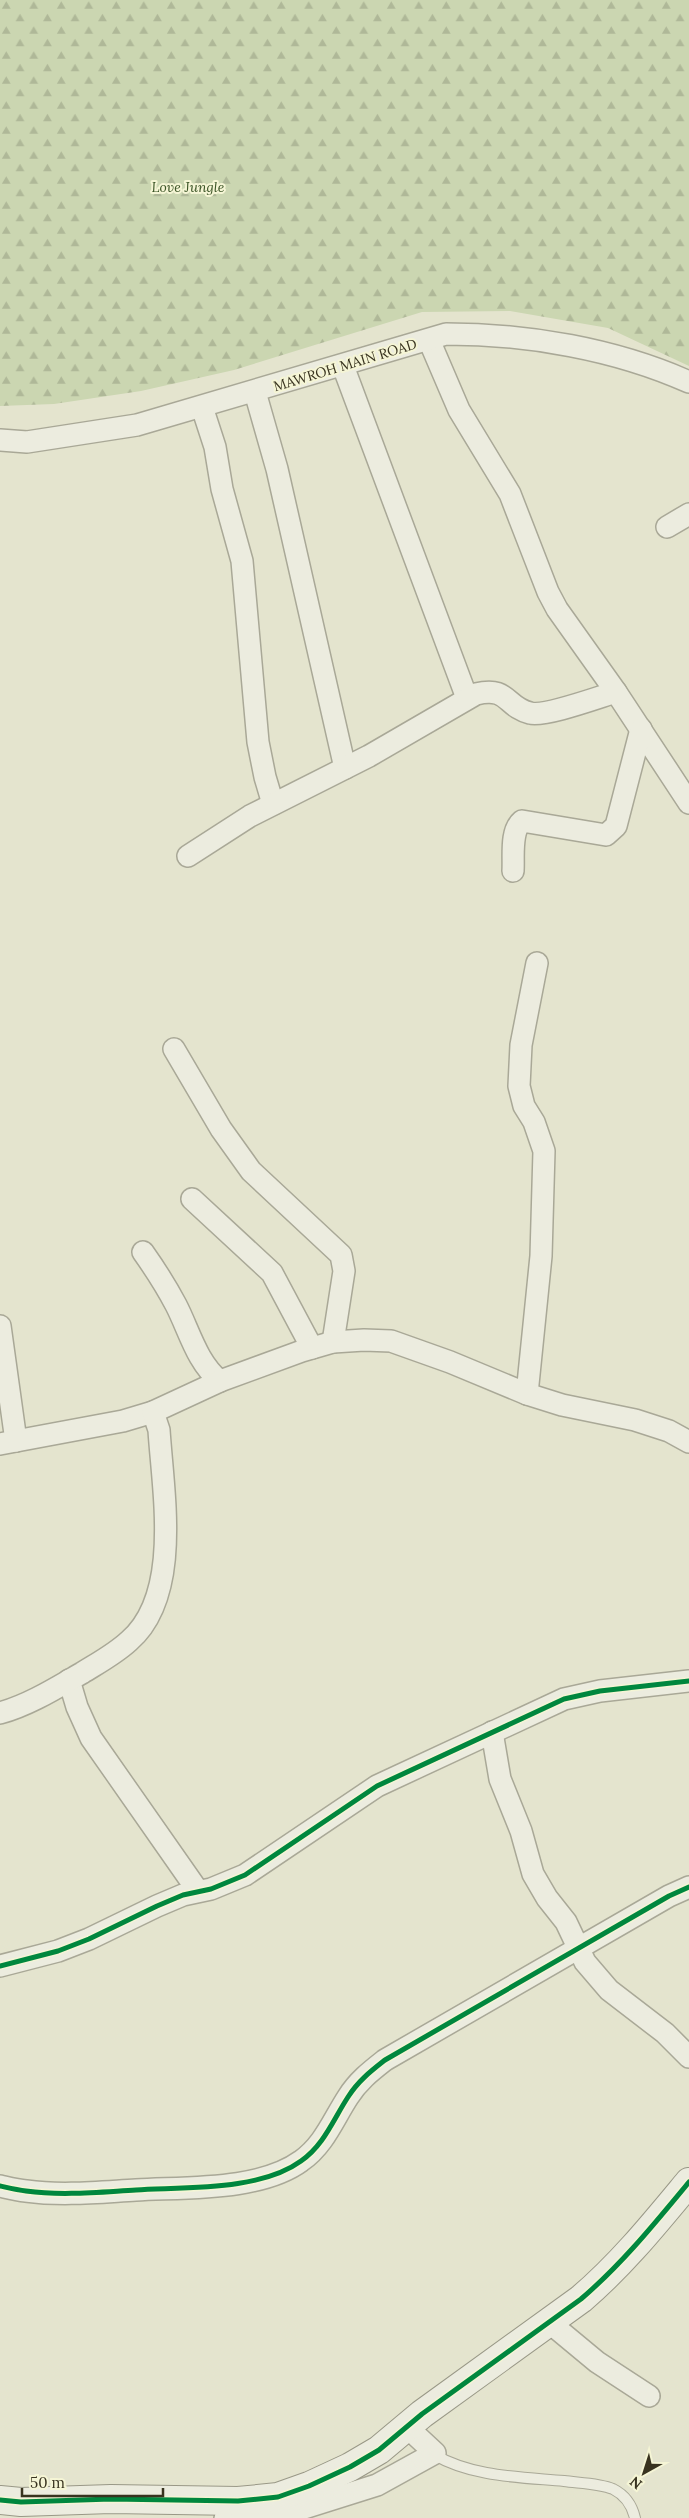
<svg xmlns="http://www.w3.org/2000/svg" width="689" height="2518" font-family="Lora,serif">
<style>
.forest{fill:url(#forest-firs)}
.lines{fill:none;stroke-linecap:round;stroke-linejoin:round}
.lane-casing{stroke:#a9a897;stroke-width:12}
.street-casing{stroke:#a9a897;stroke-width:24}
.secondary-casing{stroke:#999887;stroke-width:30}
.lane{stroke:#ececdf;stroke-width:10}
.street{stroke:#ececdf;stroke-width:21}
.secondary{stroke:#ececdf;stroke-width:28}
.cycleway-casing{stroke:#f5f5d5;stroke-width:8}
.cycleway{stroke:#00873e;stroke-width:5}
.labels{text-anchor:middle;stroke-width:4;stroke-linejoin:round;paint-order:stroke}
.park-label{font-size:14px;font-style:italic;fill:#3b5426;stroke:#f5f5d5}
.street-label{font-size:14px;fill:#38331f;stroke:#f5f5d5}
</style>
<defs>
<pattern id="forest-firs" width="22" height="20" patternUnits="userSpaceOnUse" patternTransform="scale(1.25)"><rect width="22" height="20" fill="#cbd6b1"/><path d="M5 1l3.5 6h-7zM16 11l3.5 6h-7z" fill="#afb898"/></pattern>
</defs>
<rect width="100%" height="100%" fill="#e4e4ce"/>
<path class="forest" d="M 0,0 L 689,0 L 689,366 L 608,328 L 510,311 L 422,312 L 234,370 L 141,391 L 54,404 L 0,406 Z"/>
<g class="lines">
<defs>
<path id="lane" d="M 433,2454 C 472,2477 519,2477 564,2481 C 578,2483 599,2483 613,2489 C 625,2495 632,2505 635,2518"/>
<g id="street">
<path d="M 429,340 L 459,410 L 510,494 L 548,592 L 557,609 L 616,692 L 689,803"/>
<path d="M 343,366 L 467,698"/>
<path d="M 255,392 L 277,469 L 345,768"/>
<path d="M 202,407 L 215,447 L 222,489 L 242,561 L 258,742 L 265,777 L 273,804"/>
<path d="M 0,440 L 27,442 L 137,425 L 446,334 C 528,334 615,349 689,382"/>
<path d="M 667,527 L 689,514"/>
<path d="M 188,856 L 250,816 L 369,756 L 476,694 C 509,686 505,707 530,713 C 545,717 599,697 616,692"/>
<path d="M 513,871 C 514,857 510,831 522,821 L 606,835 L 616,826 L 641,729"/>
<path d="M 174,1049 L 221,1129 L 251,1171 L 341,1255 L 344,1271 L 333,1342"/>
<path d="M 192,1199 L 272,1273 L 312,1348"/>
<path d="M 143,1252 C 155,1269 166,1286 176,1305 C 189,1330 197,1363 220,1381"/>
<path d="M 0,1326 L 16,1441"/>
<path d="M 527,1394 L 541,1256 L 544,1151 L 534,1122 L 524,1106 L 519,1086 L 521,1045 L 537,963"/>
<path d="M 0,1444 L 123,1421 L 153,1412 L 220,1381 L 302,1351 L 333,1342 L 364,1340 L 391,1341 L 450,1362 L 527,1394 L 562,1405 L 635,1420 L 669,1431 L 689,1442"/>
<path d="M 69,1680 L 77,1707 L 91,1738 L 198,1891"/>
<path d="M 0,1713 C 29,1705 56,1688 82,1673 C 98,1663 115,1654 129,1641 C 182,1595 163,1493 159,1430 L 153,1412"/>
<path d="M 492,1732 L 500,1779 L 521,1831 L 533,1874 L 547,1898 L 566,1922 L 585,1962 L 609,1990 L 665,2033 L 689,2057"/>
<path d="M 0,1966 L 58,1951 L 89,1939 L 157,1906 L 183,1895 L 211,1889 L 245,1875 L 377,1786 L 564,1699 L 600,1691 L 689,1681"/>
<path d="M 0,2186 C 9,2188 17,2190 26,2191 C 62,2196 100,2192 136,2190 C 185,2187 260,2191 301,2161 C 324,2145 333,2120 348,2097 C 358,2081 371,2071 385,2060 L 669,1896 L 689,1887"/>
<path d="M 550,2323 L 597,2362 L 649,2396"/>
<path d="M 225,2518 L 277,2514 L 304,2508 L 377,2485 L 435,2453 L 407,2427"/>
</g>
<path id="secondary" d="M 0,2500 L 21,2502 L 111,2499 L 238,2501 L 278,2497 L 309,2486 L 350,2467 L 379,2450 L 422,2414 L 581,2299 C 622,2264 655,2223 689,2182"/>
</defs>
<use href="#lane" class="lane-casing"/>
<use href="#street" class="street-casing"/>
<use href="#secondary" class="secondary-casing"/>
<use href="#lane" class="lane"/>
<use href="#street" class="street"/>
<use href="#secondary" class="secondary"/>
<defs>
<g id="cycleway">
<path d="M 0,1966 L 58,1951 L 89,1939 L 157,1906 L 183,1895 L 211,1889 L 245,1875 L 377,1786 L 564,1699 L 600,1691 L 689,1681"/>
<path d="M 0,2186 C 9,2188 17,2190 26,2191 C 62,2196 100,2192 136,2190 C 185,2187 260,2191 301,2161 C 324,2145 333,2120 348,2097 C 358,2081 371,2071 385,2060 L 669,1896 L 689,1887"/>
<path d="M 0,2500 L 21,2502 L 111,2499 L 238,2501 L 278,2497 L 309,2486 L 350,2467 L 379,2450 L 422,2414 L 581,2299 C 622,2264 655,2223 689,2182"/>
</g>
</defs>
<use href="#cycleway" class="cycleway-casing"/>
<use href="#cycleway" class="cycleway"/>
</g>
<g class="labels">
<g class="park-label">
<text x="188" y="192">Love Jungle</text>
</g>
<g class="street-label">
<text transform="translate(345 365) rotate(-17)" y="5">MAWROH MAIN ROAD</text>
</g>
</g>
<g transform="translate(644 2473) rotate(219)" stroke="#f5f5d5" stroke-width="4" paint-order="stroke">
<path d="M0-4L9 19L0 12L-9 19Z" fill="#38331f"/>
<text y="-8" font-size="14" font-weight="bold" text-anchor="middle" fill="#38331f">N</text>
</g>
<path d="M22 2488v8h141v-8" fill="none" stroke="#38331f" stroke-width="2.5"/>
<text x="30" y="2488" font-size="15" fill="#38331f" stroke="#f5f5d5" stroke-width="4" paint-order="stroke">50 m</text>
</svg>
